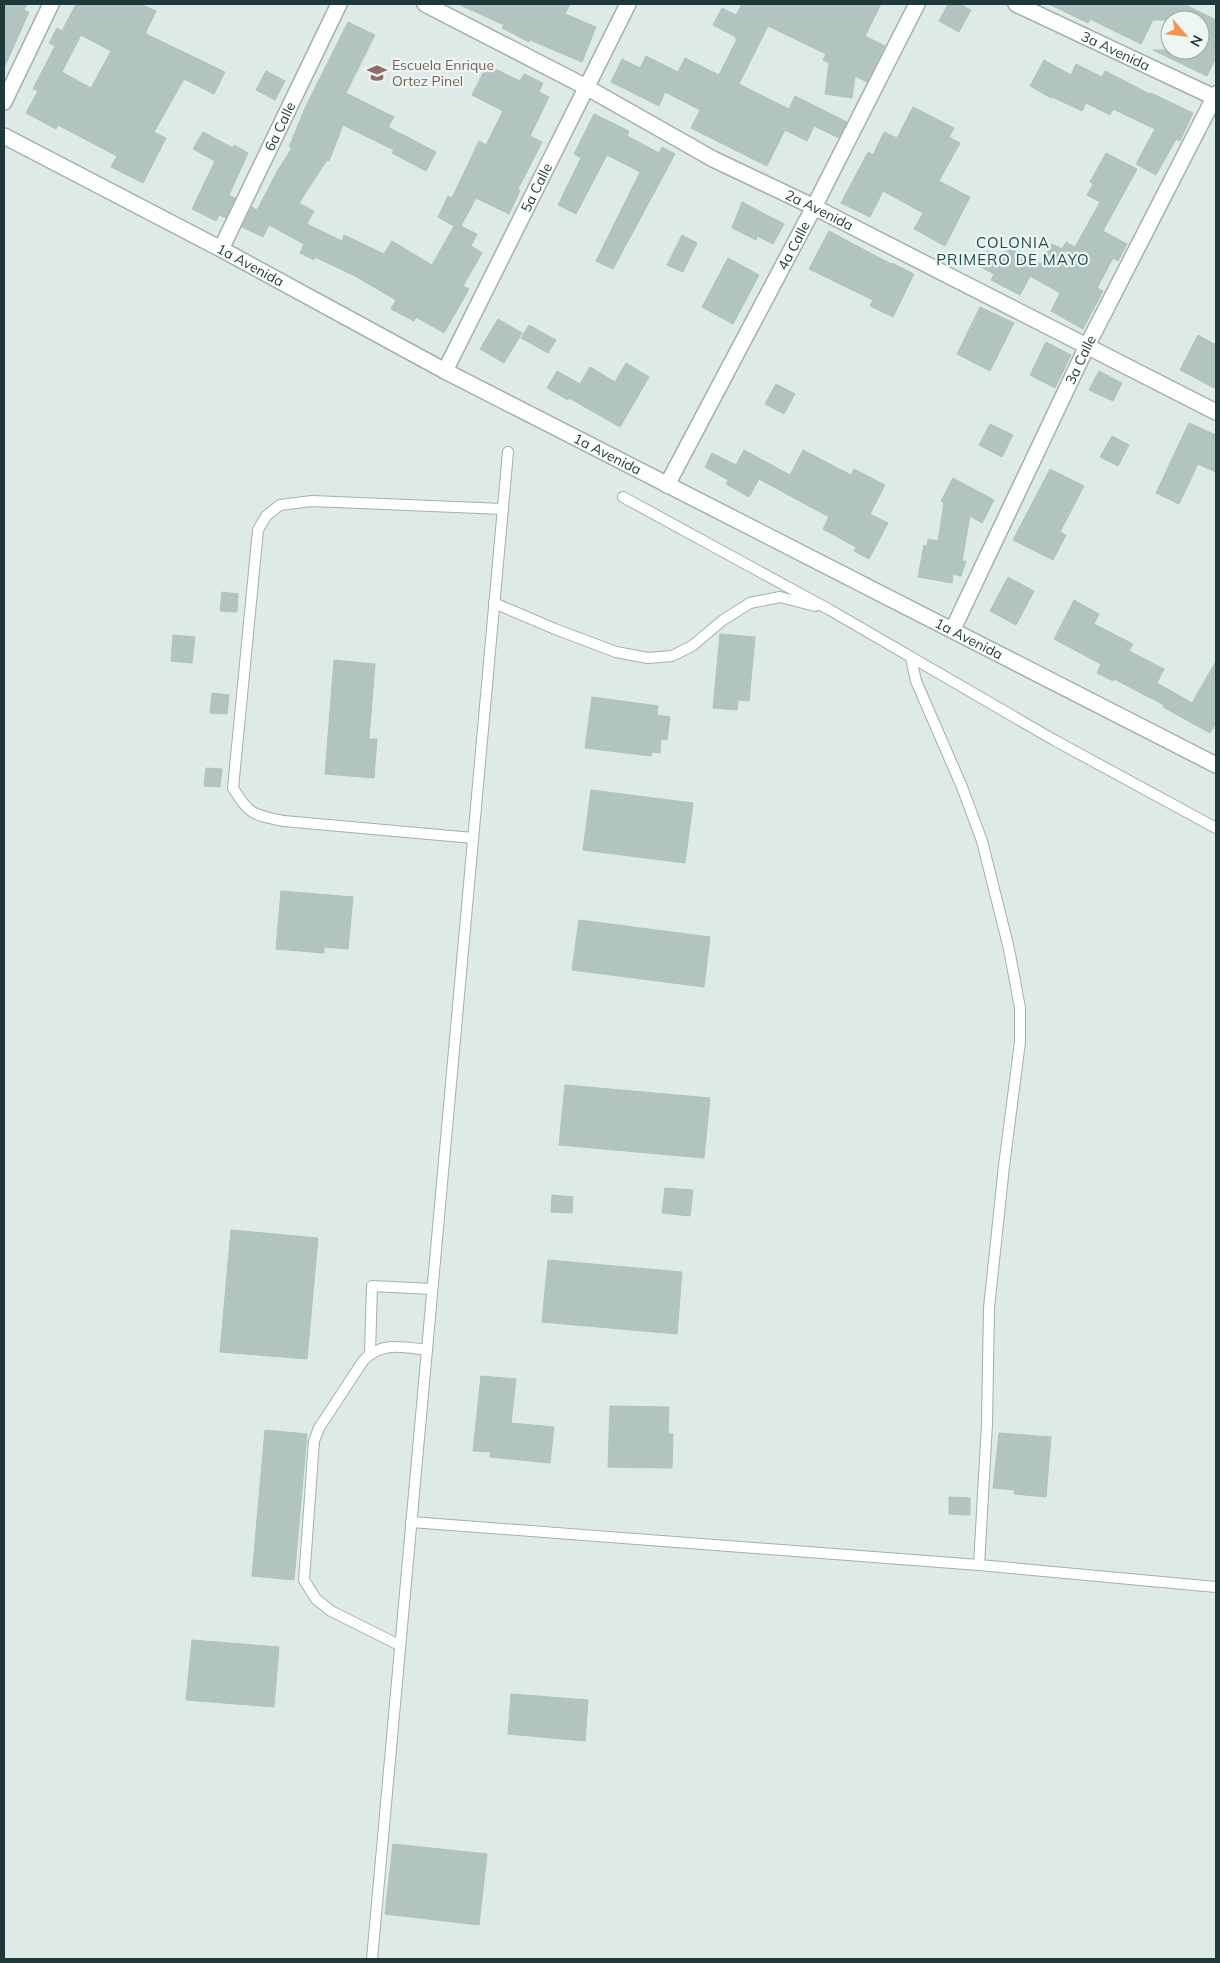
<svg xmlns="http://www.w3.org/2000/svg" width="1220" height="1963" font-family="Mulish,sans-serif">
<style>
.building{fill:#b2c4c0;stroke:#afc3be;fill-rule:evenodd}
.lines{fill:none;stroke-linecap:round;stroke-linejoin:round}
.service-casing{stroke:#a0b1ae;stroke-width:12}
.minor-casing{stroke:#a0b1ae;stroke-width:18}
.service{stroke:#fff;stroke-width:10}
.minor{stroke:#fff;stroke-width:15}
.labels{text-anchor:middle;stroke-width:4.5;stroke-linejoin:round;paint-order:stroke}
.street-label{font-size:14px;fill:#1e3937;stroke:#edf6f3}
.education-label{font-size:14px;fill:#785e54;stroke:#edf6f3;text-anchor:start}
.neighbourhood-label{font-size:15px;letter-spacing:1px;fill:#1a4b48;stroke:#edf6f3}
</style>
<rect width="100%" height="100%" fill="#ddeae6"/>
<g class="building">
<path d="M 4,4 L 27,4 L 24,10 L 29,12 L 4,68 Z"/>
<path d="M 76,4 L 140,4 L 156,11 L 146,32 L 146,34 L 225,72 L 214,94 L 184,79 L 154,132 L 166,138 L 143,183 L 111,167 L 117,156 L 58,125 L 56,129 L 26,113 L 38,91 L 33,89 L 55,46 L 49,43 L 57,28 L 62,31 ZM 81,35 L 111,51 L 91,88 L 62,72 Z"/>
<path d="M 458,4 L 570,4 L 565,14 L 596,27 L 582,62 L 530,40 L 529,42 L 502,28 L 504,25 Z"/>
<path d="M 742,4 L 881,4 L 865,36 L 885,46 L 867,82 L 855,76 L 852,98 L 825,94 L 829,63 L 823,60 L 826,54 L 768,26 L 739,84 L 789,109 L 795,96 L 847,122 L 839,138 L 814,126 L 807,141 L 785,130 L 767,166 L 691,128 L 700,110 L 665,92 L 659,106 L 611,82 L 622,59 L 640,68 L 646,56 L 678,72 L 685,58 L 719,75 L 737,39 L 735,38 L 736,37 L 713,25 L 722,8 L 736,15 Z"/>
<path d="M 948,4 L 959,4 L 971,10 L 959,32 L 939,21 Z"/>
<path d="M 1049,4 L 1184,4 L 1216,20 L 1216,57 L 1207,76 L 1153,50 L 1200,50 L 1200,20 L 1153,20 L 1141,44 L 1090,19 L 1088,23 Z"/>
<path d="M 348,22 L 375,35 L 346,93 L 394,117 L 388,127 L 436,152 L 426,171 L 392,153 L 394,150 L 343,125 L 329,161 L 327,160 L 299,203 L 314,211 L 307,224 L 342,241 L 344,235 L 384,254 L 392,241 L 432,265 L 454,226 L 438,217 L 448,196 L 452,198 L 479,141 L 486,145 L 503,111 L 472,95 L 487,65 L 520,81 L 524,74 L 543,83 L 539,92 L 549,97 L 530,136 L 542,142 L 518,189 L 520,191 L 509,214 L 476,198 L 461,226 L 477,234 L 471,246 L 482,253 L 463,286 L 469,289 L 444,333 L 416,317 L 414,321 L 391,309 L 396,300 L 355,276 L 315,257 L 314,260 L 300,253 L 304,244 L 269,225 L 263,237 L 242,227 L 252,207 L 257,210 L 278,170 L 292,148 L 289,147 L 305,108 Z"/>
<path d="M 1044,60 L 1071,75 L 1076,64 L 1102,77 L 1105,71 L 1150,94 L 1151,93 L 1193,113 L 1180,141 L 1176,139 L 1156,175 L 1136,164 L 1155,129 L 1113,109 L 1110,115 L 1086,103 L 1082,111 L 1052,97 L 1051,98 L 1030,86 Z"/>
<path d="M 266,71 L 285,81 L 275,100 L 256,90 Z"/>
<path d="M 913,107 L 954,128 L 949,137 L 960,143 L 939,181 L 970,197 L 945,246 L 914,229 L 923,213 L 883,191 L 870,217 L 841,203 L 868,152 L 873,155 L 884,132 L 897,138 Z"/>
<path d="M 594,114 L 629,131 L 627,136 L 659,153 L 662,147 L 675,154 L 613,269 L 596,261 L 640,172 L 607,155 L 576,214 L 558,205 L 581,158 L 574,154 Z"/>
<path d="M 203,132 L 233,148 L 234,145 L 248,153 L 229,195 L 235,198 L 226,218 L 219,215 L 216,221 L 192,209 L 215,161 L 193,149 Z"/>
<path d="M 1106,153 L 1137,169 L 1103,231 L 1127,244 L 1118,261 L 1113,258 L 1097,288 L 1103,291 L 1083,329 L 1051,311 L 1060,293 L 1030,276 L 1020,295 L 991,280 L 994,274 L 979,266 L 987,251 L 1002,259 L 1008,248 L 1041,264 L 1052,244 L 1062,249 L 1066,242 L 1075,247 L 1100,202 L 1087,195 L 1093,184 L 1090,182 Z"/>
<path d="M 742,202 L 784,224 L 773,244 L 757,236 L 756,240 L 732,228 Z"/>
<path d="M 829,231 L 891,264 L 892,263 L 914,274 L 893,317 L 870,306 L 873,300 L 809,269 Z"/>
<path d="M 682,235 L 697,243 L 683,272 L 667,265 Z"/>
<path d="M 728,258 L 759,275 L 733,324 L 702,307 Z"/>
<path d="M 980,307 L 1014,323 L 990,371 L 957,354 Z"/>
<path d="M 498,319 L 522,333 L 504,363 L 480,349 Z"/>
<path d="M 529,325 L 556,340 L 548,353 L 521,338 Z"/>
<path d="M 1198,335 L 1216,345 L 1216,389 L 1180,370 Z"/>
<path d="M 1046,342 L 1071,355 L 1055,388 L 1030,375 Z"/>
<path d="M 626,363 L 649,377 L 620,427 L 569,398 L 568,400 L 547,388 L 557,371 L 580,384 L 590,367 L 615,382 Z"/>
<path d="M 1099,371 L 1122,383 L 1113,401 L 1089,390 Z"/>
<path d="M 776,384 L 795,394 L 784,414 L 765,404 Z"/>
<path d="M 1189,423 L 1216,435 L 1216,472 L 1198,464 L 1179,504 L 1156,493 Z"/>
<path d="M 990,424 L 1013,435 L 1002,457 L 979,445 Z"/>
<path d="M 1112,436 L 1129,445 L 1118,466 L 1100,457 Z"/>
<path d="M 744,450 L 790,475 L 803,450 L 851,475 L 854,469 L 885,485 L 870,514 L 888,523 L 869,559 L 854,551 L 856,547 L 823,529 L 829,517 L 759,479 L 749,497 L 726,484 L 728,480 L 705,467 L 712,453 L 736,465 Z"/>
<path d="M 1050,469 L 1084,486 L 1060,532 L 1066,535 L 1053,560 L 1013,540 Z"/>
<path d="M 953,478 L 994,500 L 982,523 L 970,516 L 962,561 L 966,561 L 961,576 L 953,574 L 952,583 L 918,577 L 924,545 L 927,546 L 928,539 L 938,541 L 944,503 L 941,501 Z"/>
<path d="M 1008,577 L 1034,591 L 1016,625 L 990,611 Z"/>
<path d="M 222,592 L 238,594 L 237,612 L 220,611 Z"/>
<path d="M 1074,600 L 1099,614 L 1094,624 L 1133,644 L 1129,651 L 1164,669 L 1157,683 L 1192,703 L 1216,661 L 1216,723 L 1210,733 L 1163,707 L 1164,705 L 1114,679 L 1113,681 L 1097,673 L 1101,664 L 1054,639 Z"/>
<path d="M 720,634 L 755,637 L 749,701 L 738,700 L 737,710 L 713,708 Z"/>
<path d="M 173,635 L 195,637 L 192,663 L 171,661 Z"/>
<path d="M 334,660 L 375,664 L 369,739 L 377,739 L 374,778 L 325,774 Z"/>
<path d="M 212,693 L 229,695 L 227,714 L 210,713 Z"/>
<path d="M 592,697 L 658,706 L 657,715 L 670,717 L 667,740 L 661,739 L 660,753 L 652,752 L 651,756 L 585,748 Z"/>
<path d="M 206,768 L 222,769 L 220,787 L 204,786 Z"/>
<path d="M 591,790 L 693,803 L 685,863 L 583,850 Z"/>
<path d="M 281,891 L 353,897 L 348,949 L 324,947 L 324,953 L 276,949 Z"/>
<path d="M 579,920 L 710,937 L 704,987 L 572,970 Z"/>
<path d="M 565,1085 L 710,1098 L 704,1158 L 559,1145 Z"/>
<path d="M 665,1188 L 693,1190 L 690,1216 L 662,1213 Z"/>
<path d="M 552,1195 L 573,1197 L 572,1213 L 551,1212 Z"/>
<path d="M 231,1230 L 318,1238 L 307,1359 L 220,1352 Z"/>
<path d="M 548,1260 L 682,1272 L 677,1334 L 542,1322 Z"/>
<path d="M 481,1376 L 516,1379 L 511,1423 L 554,1427 L 550,1463 L 490,1457 L 491,1452 L 473,1451 Z"/>
<path d="M 610,1406 L 669,1407 L 668,1434 L 673,1434 L 672,1468 L 608,1467 Z"/>
<path d="M 265,1430 L 307,1434 L 294,1580 L 252,1576 Z"/>
<path d="M 999,1433 L 1051,1437 L 1046,1497 L 1014,1494 L 1015,1490 L 993,1488 Z"/>
<path d="M 949,1497 L 970,1498 L 970,1515 L 949,1514 Z"/>
<path d="M 192,1640 L 279,1647 L 274,1707 L 186,1700 Z"/>
<path d="M 511,1694 L 588,1700 L 585,1741 L 508,1734 Z"/>
<path d="M 393,1844 L 487,1854 L 479,1925 L 385,1914 Z"/>
</g>
<g class="lines">
<defs>
<g id="service">
<path d="M 623,497 L 830,610 L 1054,740 L 1216,828"/>
<path d="M 494,603 L 555,629 L 616,652 L 648,658 L 672,656 L 692,646 L 723,620 L 750,603 L 780,597 L 815,606"/>
<path d="M 911,658 L 916,681 L 962,787 L 982,841 L 1009,949 L 1020,1008 L 1020,1042 L 1004,1166 L 989,1308 L 987,1424 L 979,1565"/>
<path d="M 473,838 L 284,821 C 254,815 249,815 233,788 L 258,530 L 266,516 L 280,505 L 312,501 L 503,509"/>
<path d="M 370,1353 L 372,1286 L 432,1289"/>
<path d="M 411,1522 L 979,1565 L 1216,1587"/>
<path d="M 399,1645 L 331,1611 L 316,1599 L 304,1580 L 314,1441 L 319,1428 L 363,1361 C 381,1341 402,1347 427,1350"/>
<path d="M 372,1959 L 508,452"/>
</g>
<g id="minor">
<path id="s1" d="M 425,4 L 586,87 L 713,159 L 814,207 L 1216,412"/>
<path id="s2" d="M 1016,4 L 1216,98"/>
<path d="M 4,102 L 51,4"/>
<path id="s3" d="M 4,136 L 221,249 L 445,371 L 1216,765"/>
<path id="s4" d="M 221,249 L 339,4"/>
<path id="s5" d="M 445,371 L 628,4"/>
<path id="s6" d="M 667,485 L 814,207 L 917,4"/>
<path id="s7" d="M 953,629 L 1087,346 L 1216,94"/>
</g>
</defs>
<use href="#service" class="service-casing"/>
<use href="#minor" class="minor-casing"/>
<use href="#service" class="service"/>
<use href="#minor" class="minor"/>
</g>
<defs>
<symbol id="school-bare" viewBox="-9 -9 18 18"><path d="M0-5L7-2L0 1L-7-2ZM-4 1L0 2.5L4 1V4Q0 6-4 4Z" fill="#8d6e63" stroke="#edf6f3" stroke-width="2.5" paint-order="stroke"/></symbol>
</defs>
<g fill-rule="evenodd">
<use href="#school-bare" x="363" y="59" width="28" height="28"/>
</g>
<g class="labels">
<g class="street-label">
<text dy="5" stroke="none"><textPath href="#s2" startOffset="110">3a Avenida</textPath></text>
<text dy="5" stroke="none"><textPath href="#s4" startOffset="136">6a Calle</textPath></text>
<text dy="5" stroke="none"><textPath href="#s5" startOffset="205">5a Calle</textPath></text>
<text dy="5" stroke="none"><textPath href="#s1" startOffset="445">2a Avenida</textPath></text>
<text dy="5" stroke="none"><textPath href="#s6" startOffset="271">4a Calle</textPath></text>
<text dy="5" stroke="none"><textPath href="#s3" startOffset="278">1a Avenida</textPath></text>
<text dy="5" stroke="none"><textPath href="#s7" startOffset="298">3a Calle</textPath></text>
<text dy="5" stroke="none"><textPath href="#s3" startOffset="682">1a Avenida</textPath></text>
<text dy="5" stroke="none"><textPath href="#s3" startOffset="1088">1a Avenida</textPath></text>
</g>
<g class="education-label">
<text x="392" y="70">Escuela Enrique<tspan x="392" dy="16">Ortez Pinel</tspan></text>
</g>
<g class="neighbourhood-label">
<text x="1013" y="248">COLONIA<tspan x="1013" dy="17">PRIMERO DE MAYO</tspan></text>
</g>
</g>
<rect width="1220" height="1963" fill="none" stroke="#1e3937" stroke-width="10"/>
<g transform="translate(1185 35) rotate(118)"><circle r="24" fill="#edf6f3" stroke="#9aaaa8"/>
<path d="M0-4L9 19L0 12L-9 19Z" fill="#f6944e"/>
<text y="-8" font-size="14" font-weight="bold" text-anchor="middle" fill="#1e3937">N</text>
</g>
</svg>
